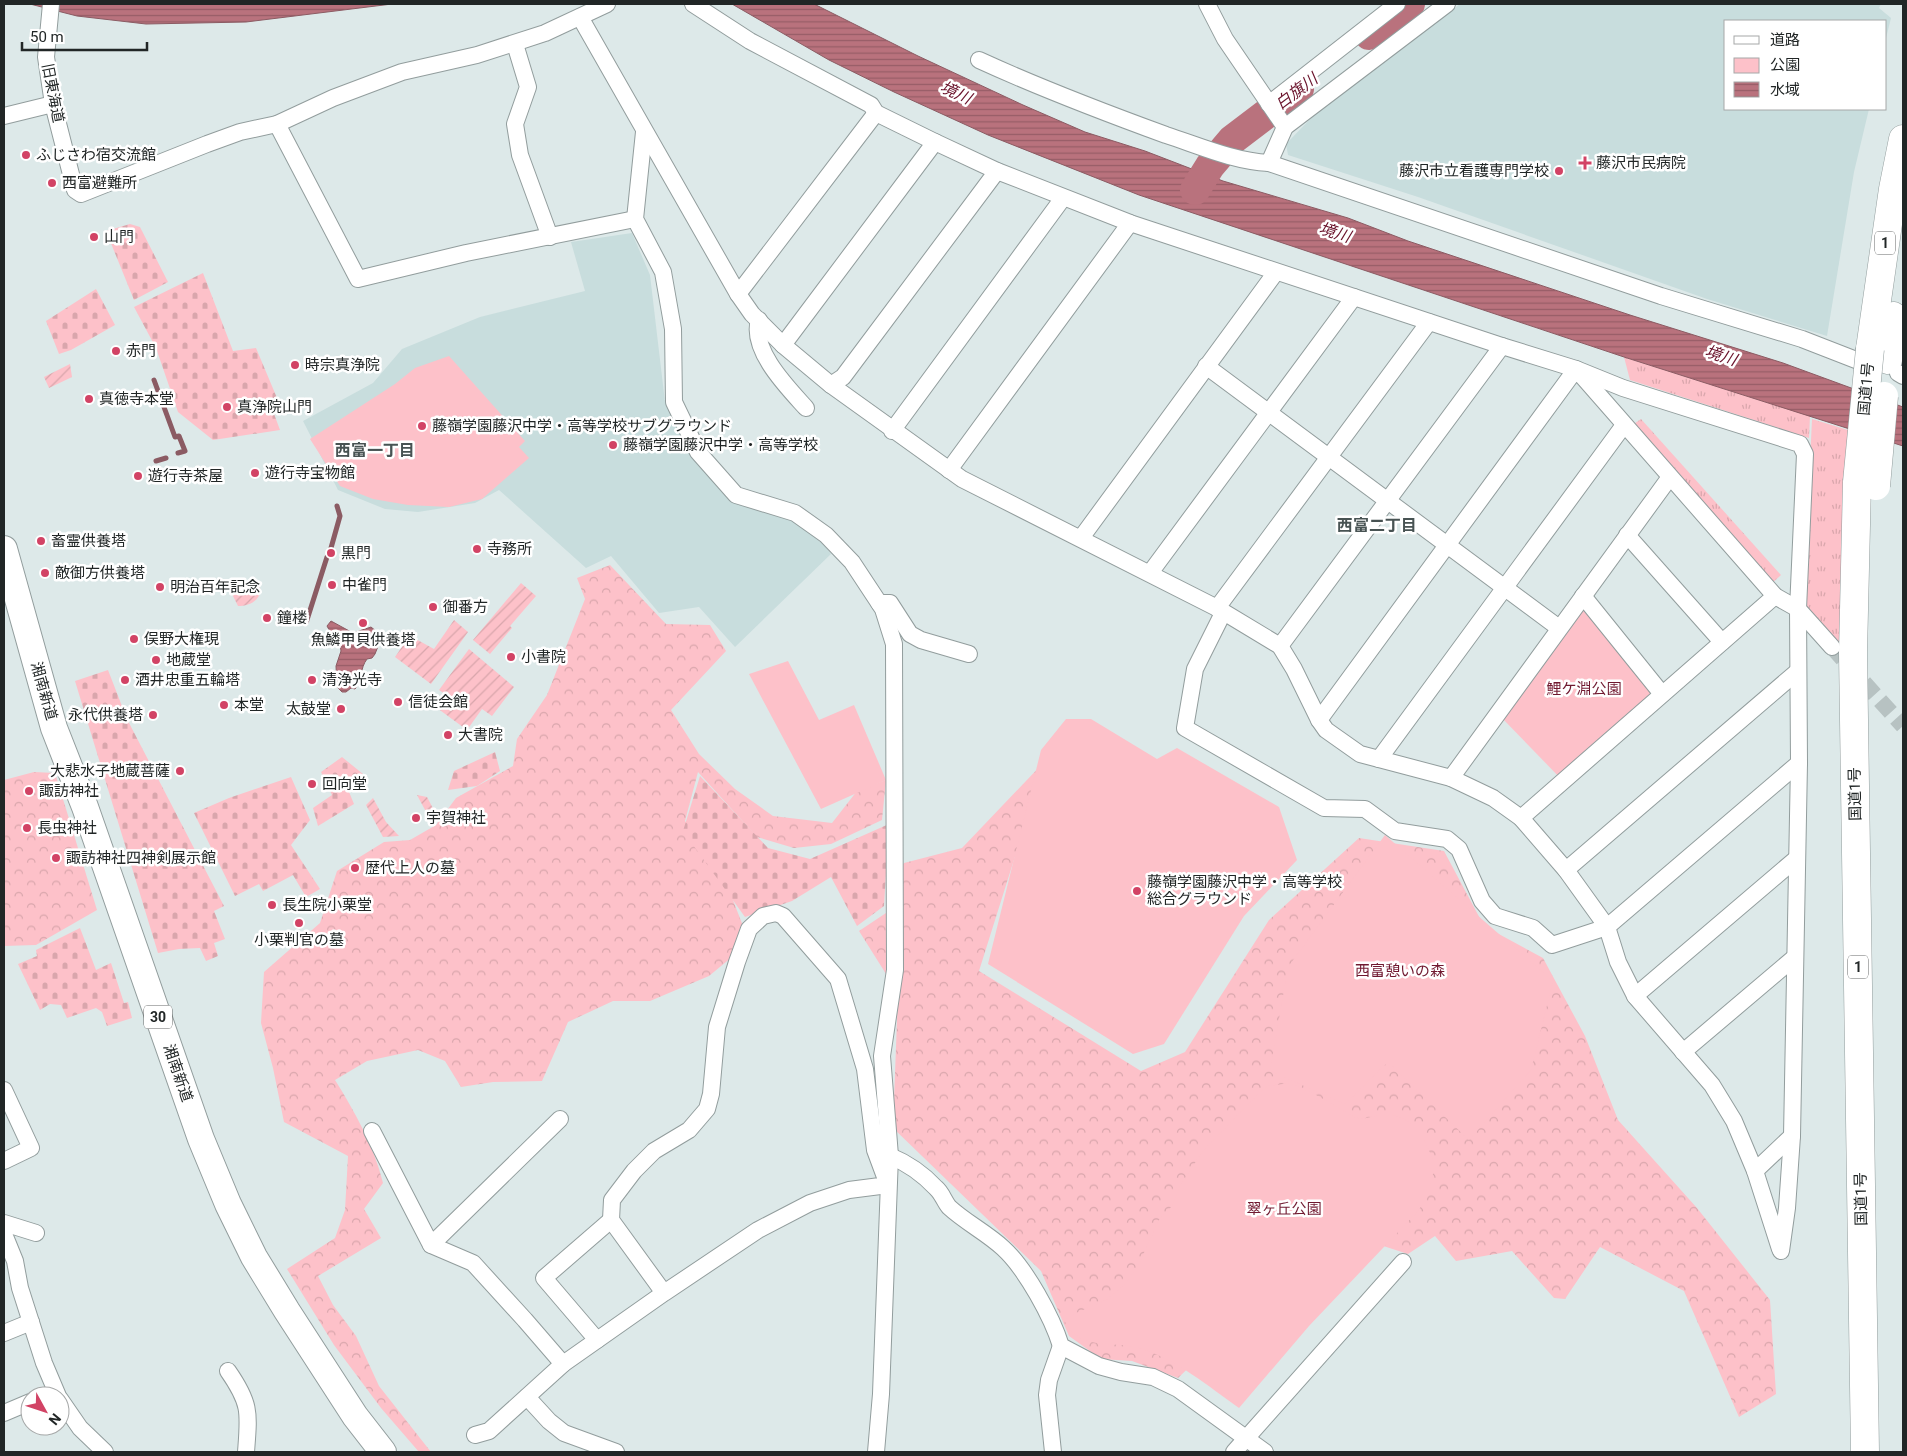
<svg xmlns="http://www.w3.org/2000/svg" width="1907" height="1456" font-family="Roboto,'Noto Sans JP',sans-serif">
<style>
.built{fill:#c8dddd}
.grass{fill:url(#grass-tufts)}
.forest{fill:url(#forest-crowns)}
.cemetery{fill:url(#cemetery-stones)}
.park{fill:#fdc1c9}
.garden{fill:url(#garden-furrows)}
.water{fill:url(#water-rules);stroke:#8b5b63}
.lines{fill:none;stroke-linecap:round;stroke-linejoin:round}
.stream{stroke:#8b5b63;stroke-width:5}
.river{stroke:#b9727d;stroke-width:30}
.street-tunnel{stroke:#b7c2c2;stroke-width:16;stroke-dasharray:16 8;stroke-linecap:butt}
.street-casing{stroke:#929d9d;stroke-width:18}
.primary-casing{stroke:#929d9d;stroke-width:28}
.highway-casing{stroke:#929d9d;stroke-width:29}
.street{stroke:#fff;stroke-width:16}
.primary{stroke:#fff;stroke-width:26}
.highway{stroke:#fff;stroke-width:28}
.highway-bridge-casing{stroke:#929d9d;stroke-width:29;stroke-linecap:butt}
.highway-bridge{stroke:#fff;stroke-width:28}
.poi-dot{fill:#d24365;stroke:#fff;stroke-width:2}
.labels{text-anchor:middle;stroke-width:5;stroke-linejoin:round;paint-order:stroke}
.shield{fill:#fff;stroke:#646767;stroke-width:1}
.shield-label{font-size:14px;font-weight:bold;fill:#212626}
.street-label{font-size:15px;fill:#212626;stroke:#fff}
.poi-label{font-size:15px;fill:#212626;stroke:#fff;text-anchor:start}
.park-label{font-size:15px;fill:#701930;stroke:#fff}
.water-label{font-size:16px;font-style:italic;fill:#69112a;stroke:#fff}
.neighbourhood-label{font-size:16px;font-weight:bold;fill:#485353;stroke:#fff}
</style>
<defs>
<pattern id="grass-tufts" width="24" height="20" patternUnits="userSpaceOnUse" patternTransform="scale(1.25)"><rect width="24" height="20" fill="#fdc1c9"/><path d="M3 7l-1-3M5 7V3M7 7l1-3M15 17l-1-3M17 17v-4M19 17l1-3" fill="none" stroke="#d9a6ac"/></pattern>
<pattern id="forest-crowns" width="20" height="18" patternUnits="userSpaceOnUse" patternTransform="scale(1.25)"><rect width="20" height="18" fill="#fdc1c9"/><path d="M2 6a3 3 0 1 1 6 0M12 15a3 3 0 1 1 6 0" fill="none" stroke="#d9a6ac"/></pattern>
<pattern id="cemetery-stones" width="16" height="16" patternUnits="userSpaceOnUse" patternTransform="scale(1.25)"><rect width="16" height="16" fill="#fdc1c9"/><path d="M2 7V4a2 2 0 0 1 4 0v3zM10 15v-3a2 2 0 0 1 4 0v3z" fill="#d9a6ac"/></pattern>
<pattern id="garden-furrows" width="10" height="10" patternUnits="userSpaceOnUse" patternTransform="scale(1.25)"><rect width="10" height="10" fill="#fdc1c9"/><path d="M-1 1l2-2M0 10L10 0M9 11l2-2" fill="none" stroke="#d9a6ac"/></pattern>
<pattern id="water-rules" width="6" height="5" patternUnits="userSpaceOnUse" patternTransform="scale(1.25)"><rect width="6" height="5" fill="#b9727d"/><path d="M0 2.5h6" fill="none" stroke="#965d66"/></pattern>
</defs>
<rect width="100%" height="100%" fill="#dde9e9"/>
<g class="built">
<path d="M 1460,4 L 1881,4 L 1879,8 L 1891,18 L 1886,38 L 1886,21 L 1726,21 L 1726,109 L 1869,109 L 1854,172 L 1827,336 L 1707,299 L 1418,197 L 1288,155 L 1286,144 L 1318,111 Z"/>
<path d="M 632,233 L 650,275 L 665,402 L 692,455 L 738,501 L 781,510 L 816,533 L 831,554 L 735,647 L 699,607 L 659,613 L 611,556 L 586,568 L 499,490 L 475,503 L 418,512 L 385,509 L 338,490 L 303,421 L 373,383 L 402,349 L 480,317 L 585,291 L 571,242 Z"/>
</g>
<g class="grass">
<path d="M 1624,357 L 1810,416 L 1809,438 L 1630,380 Z"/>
<path d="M 1641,419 L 1781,575 L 1770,585 L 1631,426 Z"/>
<path d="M 1812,419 L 1851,431 L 1840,653 L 1803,611 Z"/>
</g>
<g class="forest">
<path d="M 610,565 L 666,624 L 710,625 L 726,651 L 671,710 L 699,754 L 735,789 L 773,816 L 832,823 L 857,791 L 886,780 L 882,820 L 831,844 L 794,848 L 757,837 L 698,772 L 685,821 L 727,885 L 745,931 L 732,957 L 709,976 L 650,1001 L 613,1001 L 568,1022 L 542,1081 L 493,1082 L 461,1087 L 445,1061 L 418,1050 L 367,1061 L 335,1080 C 355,1112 374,1146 383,1183 L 364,1209 L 381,1238 L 318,1276 L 333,1305 L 356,1336 L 379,1386 L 431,1452 L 419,1452 L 381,1408 L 334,1345 L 287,1269 L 335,1238 L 345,1210 L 348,1156 L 284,1122 L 273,1068 L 261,1023 L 264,972 L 320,923 L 337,871 L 384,842 L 410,840 L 436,825 L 456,798 L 513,766 L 517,739 L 547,695 L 585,599 L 577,578 Z"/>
<path d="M 1045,761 L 979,971 L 1141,1071 L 1185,1052 L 1269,920 L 1359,838 L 1444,851 L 1484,926 L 1543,958 L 1585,1036 L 1618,1120 L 1697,1208 L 1770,1300 L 1776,1394 L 1739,1417 L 1684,1291 L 1600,1247 L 1565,1299 L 1554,1298 L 1512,1251 L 1456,1261 L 1435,1236 L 1408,1254 L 1374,1243 L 1207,1350 L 1178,1378 L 1132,1361 L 1101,1359 L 1069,1336 L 1041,1271 L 893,1128 L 898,993 L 859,931 L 886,913 L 899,871 L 904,863 L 962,848 Z"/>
<path d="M 34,772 L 55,773 L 97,910 L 36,945 L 4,946 L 4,780 Z"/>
</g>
<g class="cemetery">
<path d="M 130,224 L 140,227 L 168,282 L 134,300 L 106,231 Z"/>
<path d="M 203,273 L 233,351 L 256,348 L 277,398 L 270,403 L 280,430 L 213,440 L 178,412 L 156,348 L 134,307 Z"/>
<path d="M 96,289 L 115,325 L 71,350 L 59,354 L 46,321 Z"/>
<path d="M 108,670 L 127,719 L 224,906 L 214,911 L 225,939 L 214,943 L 218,956 L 206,961 L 200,948 L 179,949 L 158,953 L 75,681 Z"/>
<path d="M 495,752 L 500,771 L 477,786 L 448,790 L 454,771 Z"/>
<path d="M 342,757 L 363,774 L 347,787 L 354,804 L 318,826 L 313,808 L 332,795 L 321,772 Z"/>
<path d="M 700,776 L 768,848 L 810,859 L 889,824 L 884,906 L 857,926 L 831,877 L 792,901 L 745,917 L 683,831 Z"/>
<path d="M 291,777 L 310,820 L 291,845 L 320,889 L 306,897 L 293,875 L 263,891 L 259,884 L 235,896 L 194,813 L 229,798 Z"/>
<path d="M 80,928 L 96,970 L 111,963 L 124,1003 L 128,1002 L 132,1018 L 107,1026 L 102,1012 L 96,1008 L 67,1018 L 61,1005 L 50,1004 L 40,1010 L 18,964 L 37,956 L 36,950 Z"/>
</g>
<g class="park">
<path d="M 449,356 L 525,441 L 519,447 L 529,458 L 482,499 L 449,507 L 408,505 L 373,499 L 340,486 L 310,439 L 395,384 L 415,368 Z"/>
<path d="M 1583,606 L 1653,693 L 1563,781 L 1501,717 Z"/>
<path d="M 788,661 L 819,720 L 854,705 L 886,780 L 821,809 L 749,674 Z"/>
<path d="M 1066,719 L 1091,719 L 1157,759 L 1177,748 L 1279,807 L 1297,860 L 1244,916 L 1164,1044 L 1133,1054 L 988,964 L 1041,750 Z"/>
<path d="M 1385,835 L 1553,981 L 1531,1070 L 1469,1140 L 1388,1062 L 1345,1104 L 1270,1071 L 1288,967 Z"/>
<path d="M 1290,1083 L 1316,1095 L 1354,1117 L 1362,1119 L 1379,1115 L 1393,1115 L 1404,1119 L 1412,1124 L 1424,1140 L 1433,1159 L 1433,1174 L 1430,1188 L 1419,1210 L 1309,1326 L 1239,1408 C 1208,1386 1176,1359 1139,1348 C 1110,1340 1080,1352 1064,1320 L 1076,1313 L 1106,1300 L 1122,1287 L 1137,1268 L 1159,1220 L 1172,1206 L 1180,1186 L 1202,1152 L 1260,1092 L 1268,1086 Z"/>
</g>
<g class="garden">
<path d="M 70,364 L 72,377 L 49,388 L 44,377 Z"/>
<path d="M 243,582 L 259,586 L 261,591 C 258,602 248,606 238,606 L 230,590 L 235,585 Z"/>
<path d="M 521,583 L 536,596 L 510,626 L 512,628 L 490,654 L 473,640 Z"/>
<path d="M 454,620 L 468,632 L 431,684 L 395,657 L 404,644 L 407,646 L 414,638 L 434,649 Z"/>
<path d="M 469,649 L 514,687 L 492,716 L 482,709 L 467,730 L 437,708 L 445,694 L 439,690 Z"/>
<path d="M 417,795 L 427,797 L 437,816 L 431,821 Z"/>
<path d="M 373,798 L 386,822 L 399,836 L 383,837 L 366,805 Z"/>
</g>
<g class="water">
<path d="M 30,4 L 392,4 L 246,22 L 146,24 L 77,16 Z"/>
<path d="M 732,4 L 814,4 L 918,56 L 1023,105 L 1085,132 L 1145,151 L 1223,181 L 1348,218 L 1408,241 L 1630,315 L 1783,363 L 1903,407 L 1903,446 L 1624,357 L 1139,195 L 988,135 L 894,92 L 829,60 Z"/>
<path d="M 331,621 L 353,633 L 371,627 L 382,636 L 375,654 L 372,658 L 367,659 C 360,668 362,680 355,689 L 351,688 L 346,692 L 342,692 L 337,687 L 336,666 L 341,651 L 340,644 L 332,635 L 327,626 Z"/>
</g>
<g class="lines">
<g class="stream">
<path d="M 154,380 L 175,437 L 179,436 L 185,451 L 178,453"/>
<path d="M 156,461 L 166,458"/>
<path d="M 331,548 L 340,516 L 337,506"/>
<path d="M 306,623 L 327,557"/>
</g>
<g class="river">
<path d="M 1369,35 L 1410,4"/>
<path d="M 1195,190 L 1210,166 L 1232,140 L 1299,89"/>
</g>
<path class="street-tunnel" d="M 1832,647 L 1903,726"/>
<defs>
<g id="street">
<path d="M 51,4 L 46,57 L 53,104 L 75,190 L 81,194 L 207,144 L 240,132 L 277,124 L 333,98 L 402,72 L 477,55 L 545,33 L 607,4"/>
<path d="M 693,4 L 750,41 L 871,105 L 876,113 L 935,142 L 997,171 L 1130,223 L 1502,346 L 1576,369 L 1623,388 L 1800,444 L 1805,454 L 1798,609 L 1799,763 L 1792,1136 L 1787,1208 L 1781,1251"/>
<path d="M 1207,4 L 1225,39 L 1285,127"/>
<path d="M 580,17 L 738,294 L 752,314 L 783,345 L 831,385 L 962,479 L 1217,608 L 1280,646 L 1294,669 L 1319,720 L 1326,730 L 1360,754 L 1451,778 L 1493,798 L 1521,818 L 1566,870 L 1607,927 L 1618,962 L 1635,996 L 1712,1085 L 1734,1121 L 1755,1171 L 1780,1249"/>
<path d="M 515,44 L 528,87 L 515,124 L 520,155 L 550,237"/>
<path d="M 979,60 C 1040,88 1103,112 1166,135 C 1200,146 1233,161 1269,163 L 1661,296 L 1802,339 L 1856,360"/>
<path d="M 1269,104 L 1397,4"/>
<path d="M 4,116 L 53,104"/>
<path d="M 277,124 L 358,279 L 466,253 L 635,219"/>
<path d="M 644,132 L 635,219 L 663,272 L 673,329 L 674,402 L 698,452 L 736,495 L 795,513 L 826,535 L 852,562 L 883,609 L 894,644 L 895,970 L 882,1056 L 890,1156 L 881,1394 L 876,1452"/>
<path d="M 1269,163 L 1285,127 L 1447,4"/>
<path d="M 738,294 L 876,113"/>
<path d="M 759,320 C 750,350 788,388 806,408"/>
<path d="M 783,345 L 935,142"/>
<path d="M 1206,366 L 1559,628"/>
<path d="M 1898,373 L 1903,376"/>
<path d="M 831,385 L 843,377 L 997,171"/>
<path d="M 892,431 L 1063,198"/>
<path d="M 949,470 L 1130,223"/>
<path d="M 1627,535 L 1722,642"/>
<path d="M 1081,538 L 1276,272"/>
<path d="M 1150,573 L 1354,297"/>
<path d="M 1583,596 L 1662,694"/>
<path d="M 879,603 L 890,603 L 910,634 L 921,640 L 969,654"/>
<path d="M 1217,608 L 1429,322"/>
<path d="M 1223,613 L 1195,669 L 1185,728 L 1324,808 L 1365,809 L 1395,831 L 1447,839 L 1459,849 L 1482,901 L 1495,916 L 1533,928 L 1552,945 L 1607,927 L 1799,763"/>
<path d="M 1280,646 L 1502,346"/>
<path d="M 1319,720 L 1576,369 L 1775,596 L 1798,609 L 1832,647"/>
<path d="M 1379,759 L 1624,425"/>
<path d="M 1451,778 L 1670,477"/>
<path d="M 1521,818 L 1775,596"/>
<path d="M 1566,870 L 1798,671"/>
<path d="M 1635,996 L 1797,858"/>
<path d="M 1683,1052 L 1795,957"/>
<path d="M 4,1090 L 31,1148 L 4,1161"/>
<path d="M 372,1131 L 431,1245 L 473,1263 L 525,1320 L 563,1364"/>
<path d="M 890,1156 C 907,1163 923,1174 936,1188 C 942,1193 944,1201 949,1207 C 965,1222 987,1233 1003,1248 C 1026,1269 1052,1317 1061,1346 L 1099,1366 L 1121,1372 L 1153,1377 L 1178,1389 L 1265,1452"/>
<path d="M 1755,1171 L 1792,1136"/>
<path d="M 4,1223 L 36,1233"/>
<path d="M 4,1234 L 15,1261 L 20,1288 L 44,1363 L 58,1396"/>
<path d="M 431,1245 L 560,1119"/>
<path d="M 4,1333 L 31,1322"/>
<path d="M 597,1340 L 544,1278 L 611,1220"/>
<path d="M 228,1371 C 251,1404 249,1413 246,1452"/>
<path d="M 527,1397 L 549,1421 L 564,1433 L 616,1452"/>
<path d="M 60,1399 L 80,1428 L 105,1452"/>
<path d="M 4,1413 L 30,1402"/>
<path d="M 475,1435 L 489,1431 L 563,1364 L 664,1293 L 758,1230 L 810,1203 L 849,1190 L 888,1185 L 875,1150 L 865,1069 L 838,979 L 783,916 L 776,913 L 763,916 L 749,929 L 737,962 L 717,1027 L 711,1094 L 707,1109 L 689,1130 L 654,1151 L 634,1171 L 612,1200 L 611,1220 L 664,1293"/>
<path d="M 1053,1452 L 1047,1395 L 1049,1380 L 1061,1346"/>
<path d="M 1234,1452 L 1403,1262"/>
</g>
<path id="primary" d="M 4,549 L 54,728 L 85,807 L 201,1139 L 228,1204 L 254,1257 L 287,1311 L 355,1416 L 383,1452"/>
<g id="highway">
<path d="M 1870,349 L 1893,189 L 1903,139"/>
<path d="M 1888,360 L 1893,316"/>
<path d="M 1857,482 L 1853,653 L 1865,1452"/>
</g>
</defs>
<use href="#street" class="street-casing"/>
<use href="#primary" class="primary-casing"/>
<use href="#highway" class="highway-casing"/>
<use href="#street" class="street"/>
<use href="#primary" class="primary"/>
<use href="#highway" class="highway"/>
<defs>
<g id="highway-bridge">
<path d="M 1857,482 L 1870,349"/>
<path d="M 1876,486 L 1884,396"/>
</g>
</defs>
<use href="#highway-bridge" class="highway-bridge-casing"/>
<use href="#highway-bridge" class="highway-bridge"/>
</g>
<g class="poi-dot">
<circle cx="26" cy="155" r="5"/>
<path d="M1582.5 155.5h5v5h5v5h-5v5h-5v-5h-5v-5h5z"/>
<circle cx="1559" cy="171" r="5"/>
<circle cx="52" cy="183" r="5"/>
<circle cx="94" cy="237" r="5"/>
<circle cx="116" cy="351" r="5"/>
<circle cx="295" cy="365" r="5"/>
<circle cx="89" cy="399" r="5"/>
<circle cx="227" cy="407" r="5"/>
<circle cx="422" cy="426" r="5"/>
<circle cx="613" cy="445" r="5"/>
<circle cx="255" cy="473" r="5"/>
<circle cx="138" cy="476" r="5"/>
<circle cx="41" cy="541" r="5"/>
<circle cx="477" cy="549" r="5"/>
<circle cx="331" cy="553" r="5"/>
<circle cx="45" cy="573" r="5"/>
<circle cx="332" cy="585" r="5"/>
<circle cx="160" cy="587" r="5"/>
<circle cx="433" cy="607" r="5"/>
<circle cx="267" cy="618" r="5"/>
<circle cx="363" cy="623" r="5"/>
<circle cx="134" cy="639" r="5"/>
<circle cx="511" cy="657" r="5"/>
<circle cx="156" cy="660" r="5"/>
<circle cx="125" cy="680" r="5"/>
<circle cx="312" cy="680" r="5"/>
<circle cx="398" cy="702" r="5"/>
<circle cx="224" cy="705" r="5"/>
<circle cx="341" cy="709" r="5"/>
<circle cx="153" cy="715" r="5"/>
<circle cx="448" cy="735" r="5"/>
<circle cx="180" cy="771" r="5"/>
<circle cx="312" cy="784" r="5"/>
<circle cx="29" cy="791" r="5"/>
<circle cx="416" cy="818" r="5"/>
<circle cx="27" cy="828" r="5"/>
<circle cx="56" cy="858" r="5"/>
<circle cx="355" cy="868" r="5"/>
<circle cx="1137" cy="891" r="5"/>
<circle cx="272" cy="905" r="5"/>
<circle cx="299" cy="923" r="5"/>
</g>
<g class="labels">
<g class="shield">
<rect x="1875" y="231.5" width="20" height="23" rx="4"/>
<rect x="1848" y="955.5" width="20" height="23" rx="4"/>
<rect x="144" y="1005.5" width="28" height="23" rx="4"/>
</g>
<g class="shield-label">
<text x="1885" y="248">1</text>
<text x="1858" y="972">1</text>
<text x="158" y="1022">30</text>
</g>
<g class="street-label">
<text transform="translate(53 93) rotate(79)" y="5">旧東海道</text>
<text transform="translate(1866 389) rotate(-85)" y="5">国道1号</text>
<text transform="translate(44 691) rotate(74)" y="5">湘南新道</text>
<text transform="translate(1855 794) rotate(-91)" y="5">国道1号</text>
<text transform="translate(178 1073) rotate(71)" y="5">湘南新道</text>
<text transform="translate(1861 1199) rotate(-91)" y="5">国道1号</text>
</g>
<g class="poi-label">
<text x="36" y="160">ふじさわ宿交流館</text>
<text x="1596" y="168">藤沢市民病院</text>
<text x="1549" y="176" text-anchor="end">藤沢市立看護専門学校</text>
<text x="62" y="188">西富避難所</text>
<text x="104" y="242">山門</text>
<text x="126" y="356">赤門</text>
<text x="305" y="370">時宗真浄院</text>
<text x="99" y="404">真徳寺本堂</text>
<text x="237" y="412">真浄院山門</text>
<text x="432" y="431">藤嶺学園藤沢中学・高等学校サブグラウンド</text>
<text x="623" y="450">藤嶺学園藤沢中学・高等学校</text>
<text x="265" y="478">遊行寺宝物館</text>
<text x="148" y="481">遊行寺茶屋</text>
<text x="51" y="546">畜霊供養塔</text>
<text x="487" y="554">寺務所</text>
<text x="341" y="558">黒門</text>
<text x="55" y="578">敵御方供養塔</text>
<text x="342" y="590">中雀門</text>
<text x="170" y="592">明治百年記念</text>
<text x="443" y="612">御番方</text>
<text x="277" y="623">鐘楼</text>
<text x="144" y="644">俣野大権現</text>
<text x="363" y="645" text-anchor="middle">魚鱗甲貝供養塔</text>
<text x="521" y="662">小書院</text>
<text x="166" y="665">地蔵堂</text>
<text x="135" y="685">酒井忠重五輪塔</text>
<text x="322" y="685">清浄光寺</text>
<text x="408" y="707">信徒会館</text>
<text x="234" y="710">本堂</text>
<text x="331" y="714" text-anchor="end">太鼓堂</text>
<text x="143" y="720" text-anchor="end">永代供養塔</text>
<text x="458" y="740">大書院</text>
<text x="170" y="776" text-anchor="end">大悲水子地蔵菩薩</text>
<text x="322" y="789">回向堂</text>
<text x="39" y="796">諏訪神社</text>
<text x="426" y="823">宇賀神社</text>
<text x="37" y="833">長虫神社</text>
<text x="66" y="863">諏訪神社四神剣展示館</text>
<text x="365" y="873">歴代上人の墓</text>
<text x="1147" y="887">藤嶺学園藤沢中学・高等学校<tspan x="1147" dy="17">総合グラウンド</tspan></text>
<text x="282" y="910">長生院小栗堂</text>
<text x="299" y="945" text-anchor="middle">小栗判官の墓</text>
</g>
<g class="park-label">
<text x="1584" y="694">鯉ケ淵公園</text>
<text x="1400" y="976">西富憩いの森</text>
<text x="1284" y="1214">翠ヶ丘公園</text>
</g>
<g class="water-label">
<text transform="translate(1296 91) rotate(-37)" y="6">白旗川</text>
<text transform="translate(956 92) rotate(25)" y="6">境川</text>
<text transform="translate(1335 232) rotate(17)" y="6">境川</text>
<text transform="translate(1721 355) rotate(18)" y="6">境川</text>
</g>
<g class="neighbourhood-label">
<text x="375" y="456">西富一丁目</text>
<text x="1377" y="531">西富二丁目</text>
</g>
</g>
<rect width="1907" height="1456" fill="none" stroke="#212626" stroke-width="10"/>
<rect x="1724" y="20" width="162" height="90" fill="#ffffff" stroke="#a6a8a8"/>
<rect x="1734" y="36" width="25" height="8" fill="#ffffff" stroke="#a6a8a8"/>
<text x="1770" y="45" font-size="15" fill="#212626">道路</text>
<rect x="1734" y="58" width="25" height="15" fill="#fdc1c9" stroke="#a6a8a8"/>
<text x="1770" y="70" font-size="15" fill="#212626">公園</text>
<rect x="1734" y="82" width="25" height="15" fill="url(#water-rules)" stroke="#a6a8a8"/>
<text x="1770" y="95" font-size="15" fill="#212626">水域</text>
<g transform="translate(45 1411) rotate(130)"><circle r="24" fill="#ffffff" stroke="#a6a8a8"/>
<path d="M0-4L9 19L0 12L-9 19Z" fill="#d24365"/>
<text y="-8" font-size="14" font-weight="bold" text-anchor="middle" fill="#212626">N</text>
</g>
<path d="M22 42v8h125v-8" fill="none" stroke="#212626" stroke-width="2.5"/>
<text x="30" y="42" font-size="15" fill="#212626" stroke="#ffffff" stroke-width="4" paint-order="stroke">50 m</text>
</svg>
